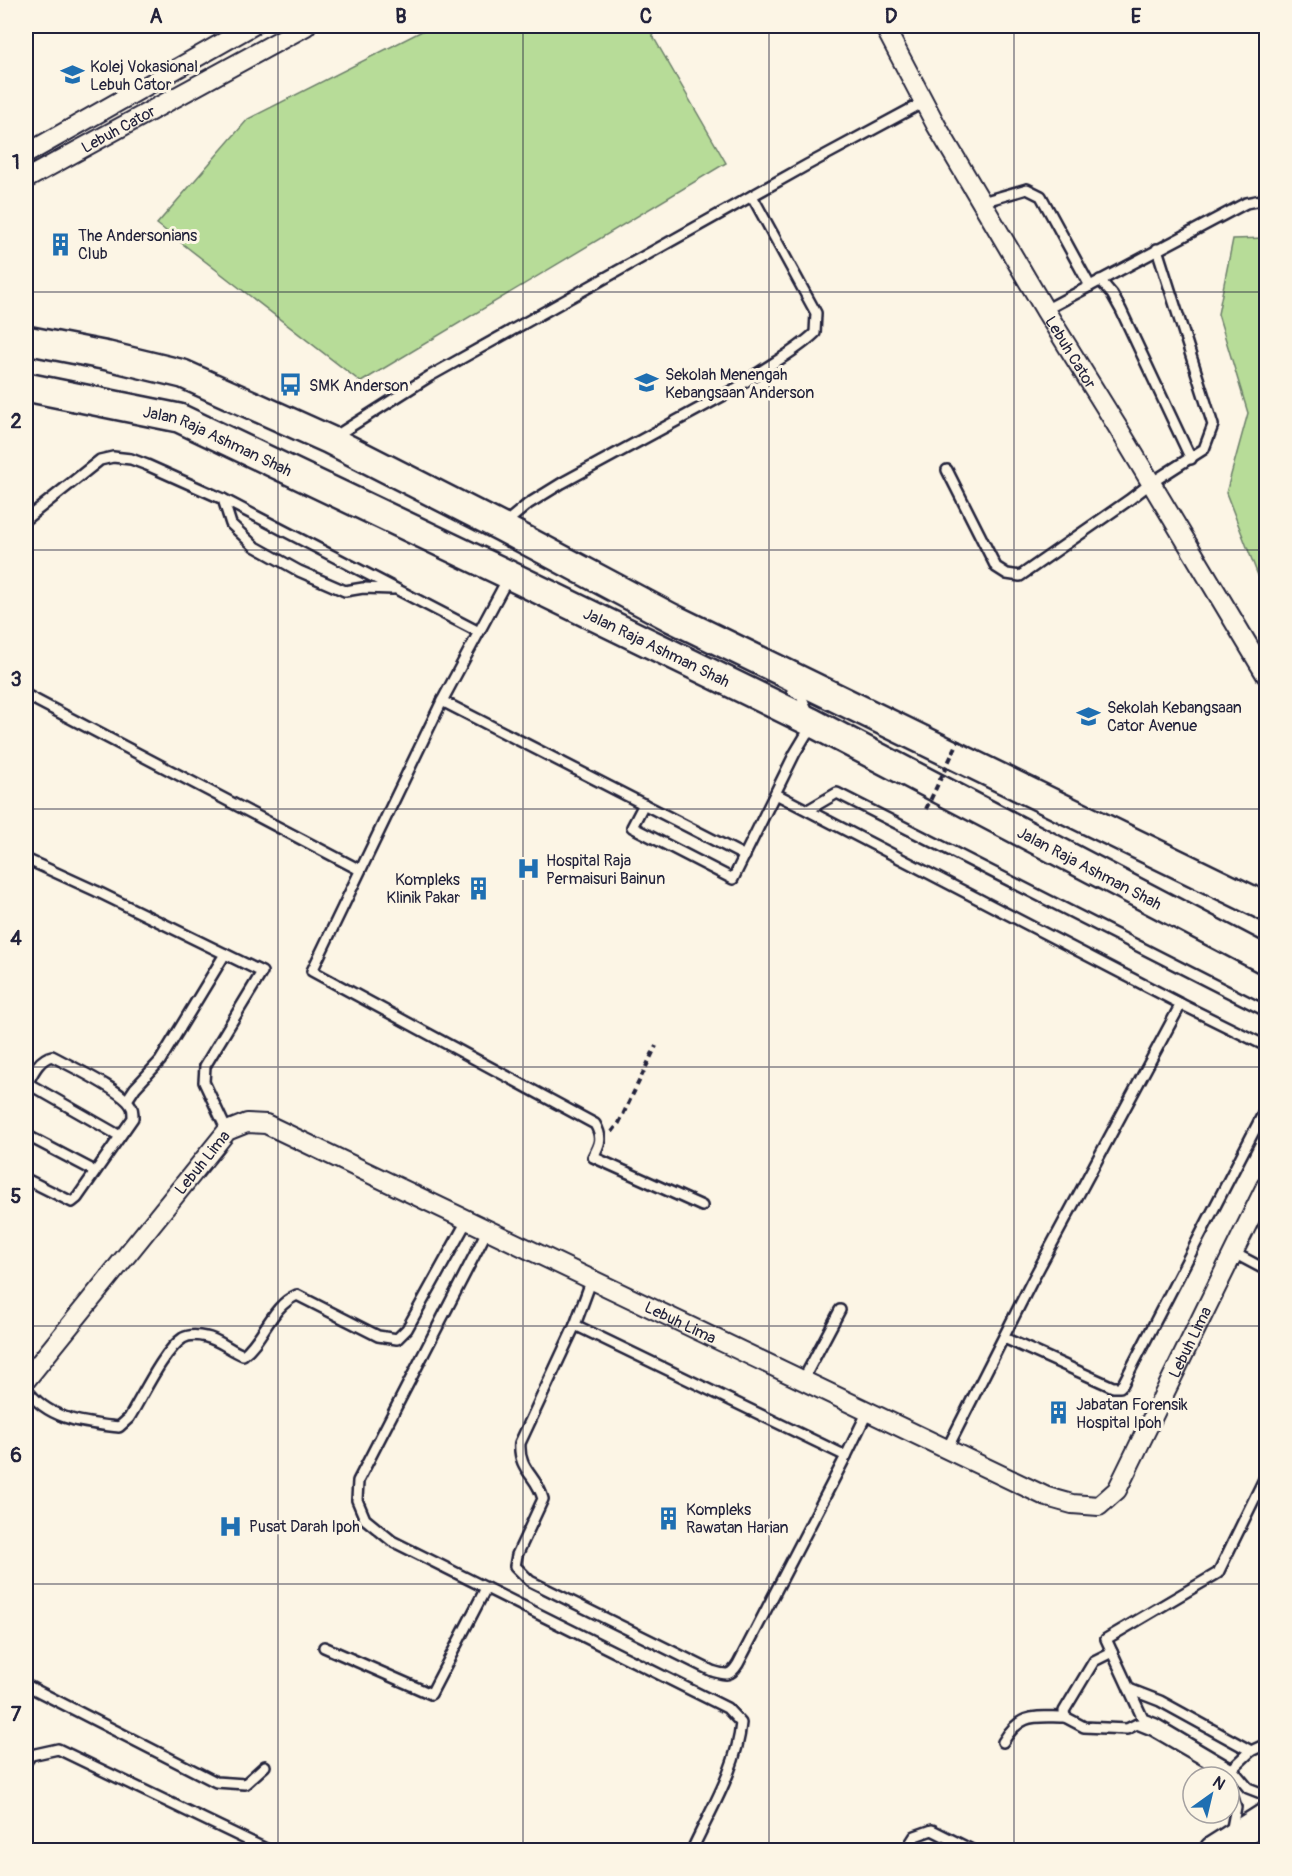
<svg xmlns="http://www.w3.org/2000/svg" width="1292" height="1876" font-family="Pangolin,sans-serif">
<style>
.green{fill:#b7dc98;stroke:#6c7f6a;stroke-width:1.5}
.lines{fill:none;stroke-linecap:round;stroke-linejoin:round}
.lane-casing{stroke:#22223b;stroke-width:14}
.street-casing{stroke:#22223b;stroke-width:22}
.secondary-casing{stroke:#22223b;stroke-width:32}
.path{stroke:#22223b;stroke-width:4;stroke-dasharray:6 4.5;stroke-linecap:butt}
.lane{stroke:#fcf5e5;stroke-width:9}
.street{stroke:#fcf5e5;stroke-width:18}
.secondary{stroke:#fcf5e5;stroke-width:27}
.path-bridge{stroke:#22223b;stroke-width:4;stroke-dasharray:6 4.5;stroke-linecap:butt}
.grid{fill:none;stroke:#22223b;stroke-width:1.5;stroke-opacity:0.55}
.labels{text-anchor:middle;stroke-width:6;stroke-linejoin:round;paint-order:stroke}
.poi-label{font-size:16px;fill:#22223b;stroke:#fcf5e5;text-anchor:start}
.street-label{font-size:16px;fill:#22223b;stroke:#fcf5e5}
.neatline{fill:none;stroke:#22223b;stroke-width:2}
.grid-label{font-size:20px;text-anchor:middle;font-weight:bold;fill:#22223b}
</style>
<rect width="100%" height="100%" fill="#fcf5e5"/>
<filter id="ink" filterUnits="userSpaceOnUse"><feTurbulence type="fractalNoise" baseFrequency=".0167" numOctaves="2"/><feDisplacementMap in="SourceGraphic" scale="12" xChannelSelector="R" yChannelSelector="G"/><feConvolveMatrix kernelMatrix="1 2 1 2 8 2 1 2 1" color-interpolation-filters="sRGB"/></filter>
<g filter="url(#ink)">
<g class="green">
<path d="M 432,26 L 647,26 L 726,163 L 361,382 L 157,224 L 248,119 Z"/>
<path d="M 1266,238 L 1266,596 L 1226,493 L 1248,413 L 1218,314 L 1233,239 Z"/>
</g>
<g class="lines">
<defs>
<g id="lane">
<path d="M 982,202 L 1027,189 L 1041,196 L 1090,286"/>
<path d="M 1100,280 L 1112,294 L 1121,310 L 1191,459"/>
<path d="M 1045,310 L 1246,203 L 1266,199"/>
<path d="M 334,437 L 430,376 L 807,165 L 924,102"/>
<path d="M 947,470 L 996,567 L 1007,574 L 1020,576 L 1129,500 L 1151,483 L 1204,449 L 1213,425 L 1157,249"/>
<path d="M 223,499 L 231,524 L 254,546 L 299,571 L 345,591 L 363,588 L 393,589"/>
<path d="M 26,519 L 100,460 L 113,457 L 131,459 L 147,465 L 223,499 L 479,632"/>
<path d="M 504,524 L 528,504 L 562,483 L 737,388 C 762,368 792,355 815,333 L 816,313 L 752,196"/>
<path d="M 508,578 L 442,701 L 312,971 L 595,1124 C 603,1138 600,1144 593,1157 L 702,1206"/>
<path d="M 26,695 L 360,870"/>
<path d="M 442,701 L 745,856"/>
<path d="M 776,794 L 1181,1004 L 1266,1046"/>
<path d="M 644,804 L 632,827 L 733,879 L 795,753 L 813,723 L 801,696 L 792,690"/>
<path d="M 808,810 L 837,793 L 1266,1011"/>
<path d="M 26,859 L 96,891 L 262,972 L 205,1066 L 204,1082 L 227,1131"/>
<path d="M 27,1083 L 120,1136"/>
<path d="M 26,1086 C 32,1075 38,1059 52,1056 C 68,1065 127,1092 132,1108 C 133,1109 133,1116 133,1118 L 77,1198 L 72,1202 L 26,1179"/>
<path d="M 127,1100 L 135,1088 L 160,1061 L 225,954"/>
<path d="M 26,1135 L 89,1168 L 94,1173"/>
<path d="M 488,1229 L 358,1481 L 357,1500 L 365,1519 L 392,1541 L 727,1708 L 741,1723 C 737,1768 711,1809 692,1850"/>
<path d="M 1234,1253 L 1266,1270"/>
<path d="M 592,1279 L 575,1325 L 846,1456 L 868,1411"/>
<path d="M 575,1325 L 520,1443 C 518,1471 537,1475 543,1499 L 517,1555 L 515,1566 L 530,1581 L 712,1671 C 726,1675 730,1677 738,1664 L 846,1456"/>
<path d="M 1004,1338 L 1113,1387 L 1120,1387 L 1123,1384 L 1266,1108"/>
<path d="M 803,1380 L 840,1310"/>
<path d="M 26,1388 C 47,1420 85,1423 119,1427 L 129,1418 C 142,1397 164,1350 183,1338 C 190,1334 198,1335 206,1337 C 218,1339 230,1350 243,1355 C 264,1339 271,1306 297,1295 L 378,1336 L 397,1339 L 407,1329 L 468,1219"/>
<path d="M 947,1449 L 1031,1283 L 1181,1004"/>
<path d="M 1266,1475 L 1218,1573 L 1106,1639 L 1143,1719 L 1156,1724 L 1232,1769 L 1248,1788 L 1266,1795"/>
<path d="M 324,1647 L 431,1694 L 486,1588"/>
<path d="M 1112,1652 L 1094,1661 L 1064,1711 L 1065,1717 L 1084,1727 L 1127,1729 L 1137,1724 L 1152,1730 L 1226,1773 L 1227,1777"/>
<path d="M 26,1685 L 216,1782 L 245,1784 L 265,1766"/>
<path d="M 1129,1689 L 1160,1701 L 1251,1751"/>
<path d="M 1003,1742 C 1021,1712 1034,1717 1065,1717"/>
<path d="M 26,1762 L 31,1755 L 58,1749 L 268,1850"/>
<path d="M 1232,1769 L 1251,1751 L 1266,1744"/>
<path d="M 1229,1784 L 1236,1807 L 1231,1833"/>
<path d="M 906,1850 L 915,1836 L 932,1830 L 972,1850"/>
</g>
<g id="street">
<path id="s1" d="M 884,26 L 936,125 L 1045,310 L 1120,431 L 1266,675"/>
<path d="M 26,154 L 252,26"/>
<path id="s2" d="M 26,179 L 306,26"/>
<path id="s3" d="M 26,1380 L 227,1131 L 247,1123 L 266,1124 L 1047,1497 L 1072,1504 L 1099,1506 L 1117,1490 L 1266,1186"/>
</g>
<g id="secondary">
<path d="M 26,340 L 108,356 L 183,374 L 330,440 L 501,527 L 672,618 L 1266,907"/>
<path id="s4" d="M 26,387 L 179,418 L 509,575 L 813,723 L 1266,960"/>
<path d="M 1214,1850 L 1266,1817"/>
</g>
</defs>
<use href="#lane" class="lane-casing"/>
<use href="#street" class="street-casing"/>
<use href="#secondary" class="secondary-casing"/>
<path class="path" d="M 612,1132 L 619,1123 L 656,1046"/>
<use href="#lane" class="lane"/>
<use href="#street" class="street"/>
<use href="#secondary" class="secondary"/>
<path class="path-bridge" d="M 926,809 L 959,740"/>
</g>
</g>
<path class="grid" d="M 278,26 L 278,1850M 523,26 L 523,1850M 769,26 L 769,1850M 1014,26 L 1014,1850M 26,292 L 1266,292M 26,550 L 1266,550M 26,809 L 1266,809M 26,1067 L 1266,1067M 26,1326 L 1266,1326M 26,1584 L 1266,1584"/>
<defs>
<symbol id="school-bare" viewBox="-9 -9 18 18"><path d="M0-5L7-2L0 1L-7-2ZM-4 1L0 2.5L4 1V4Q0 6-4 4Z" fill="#1f6fb2" stroke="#fcf5e5" stroke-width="2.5" paint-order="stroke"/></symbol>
<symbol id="building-bare" viewBox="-9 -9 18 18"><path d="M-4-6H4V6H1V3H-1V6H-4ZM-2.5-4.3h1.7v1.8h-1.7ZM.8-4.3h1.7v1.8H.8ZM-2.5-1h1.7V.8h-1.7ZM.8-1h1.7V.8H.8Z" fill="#1f6fb2" stroke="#fcf5e5" stroke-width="2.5" paint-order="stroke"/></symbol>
<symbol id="bus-bare" viewBox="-9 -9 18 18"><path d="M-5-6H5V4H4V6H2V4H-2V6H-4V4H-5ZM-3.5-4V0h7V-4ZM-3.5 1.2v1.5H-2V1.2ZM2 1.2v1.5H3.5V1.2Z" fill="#1f6fb2" stroke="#fcf5e5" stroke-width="2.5" paint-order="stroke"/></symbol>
<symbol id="hospital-bare" viewBox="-9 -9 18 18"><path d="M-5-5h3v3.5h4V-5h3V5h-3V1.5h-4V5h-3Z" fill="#1f6fb2" stroke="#fcf5e5" stroke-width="2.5" paint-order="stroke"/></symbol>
</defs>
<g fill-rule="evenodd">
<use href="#school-bare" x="56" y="58" width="33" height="33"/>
<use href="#building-bare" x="44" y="228" width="33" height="33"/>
<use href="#school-bare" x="630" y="366" width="33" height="33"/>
<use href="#bus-bare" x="274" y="368" width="33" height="33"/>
<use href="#school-bare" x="1072" y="700" width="33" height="33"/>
<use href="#hospital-bare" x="512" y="852" width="33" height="33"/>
<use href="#building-bare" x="462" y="872" width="33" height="33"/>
<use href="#building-bare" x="1042" y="1396" width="33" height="33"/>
<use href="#building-bare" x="652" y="1502" width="33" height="33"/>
<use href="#hospital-bare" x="214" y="1510" width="33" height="33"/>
</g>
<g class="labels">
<g class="poi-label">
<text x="90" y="72">Kolej Vokasional<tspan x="90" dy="18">Lebuh Cator</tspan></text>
<text x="78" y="241">The Andersonians<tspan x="78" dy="18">Club</tspan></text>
<text x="665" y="380">Sekolah Menengah<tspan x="665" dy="18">Kebangsaan Anderson</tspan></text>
<text x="309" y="391">SMK Anderson</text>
<text x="1107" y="713">Sekolah Kebangsaan<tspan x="1107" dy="18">Cator Avenue</tspan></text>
<text x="546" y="866">Hospital Raja<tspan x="546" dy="18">Permaisuri Bainun</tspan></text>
<text x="460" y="885" text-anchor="end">Kompleks<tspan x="460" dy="18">Klinik Pakar</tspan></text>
<text x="1076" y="1410">Jabatan Forensik<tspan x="1076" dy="18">Hospital Ipoh</tspan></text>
<text x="686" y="1515">Kompleks<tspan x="686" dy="18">Rawatan Harian</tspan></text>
<text x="249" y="1532">Pusat Darah Ipoh</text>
</g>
<g class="street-label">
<text dy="6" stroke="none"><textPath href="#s2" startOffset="105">Lebuh Cator</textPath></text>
<text dy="6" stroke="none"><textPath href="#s1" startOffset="376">Lebuh Cator</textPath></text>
<text dy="6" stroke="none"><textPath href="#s4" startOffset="200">Jalan Raja Ashman Shah</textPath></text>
<text dy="6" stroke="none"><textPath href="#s4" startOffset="686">Jalan Raja Ashman Shah</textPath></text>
<text dy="6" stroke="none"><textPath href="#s4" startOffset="1172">Jalan Raja Ashman Shah</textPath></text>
<text dy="6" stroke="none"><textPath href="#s3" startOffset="280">Lebuh Lima</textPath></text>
<text dy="6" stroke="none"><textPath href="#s3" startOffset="820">Lebuh Lima</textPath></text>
<text dy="6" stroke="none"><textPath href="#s3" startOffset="1468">Lebuh Lima</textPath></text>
</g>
</g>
<rect width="1292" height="1876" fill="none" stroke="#fcf5e5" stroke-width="66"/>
<g transform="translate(1211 1795) rotate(34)"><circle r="28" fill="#fcf5e5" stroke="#a5a1a1" stroke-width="1.5"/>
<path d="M0-4.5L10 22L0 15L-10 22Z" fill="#1f6fb2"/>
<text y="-9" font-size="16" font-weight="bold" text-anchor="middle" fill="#22223b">N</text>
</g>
<rect x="33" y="33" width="1226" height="1810" class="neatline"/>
<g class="grid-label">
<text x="156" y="23">A</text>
<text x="401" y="23">B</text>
<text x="646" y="23">C</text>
<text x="891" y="23">D</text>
<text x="1136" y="23">E</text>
<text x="16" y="169">1</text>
<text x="16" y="428">2</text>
<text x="16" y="686">3</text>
<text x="16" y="945">4</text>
<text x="16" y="1203">5</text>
<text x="16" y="1462">6</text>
<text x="16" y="1721">7</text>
</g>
</svg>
